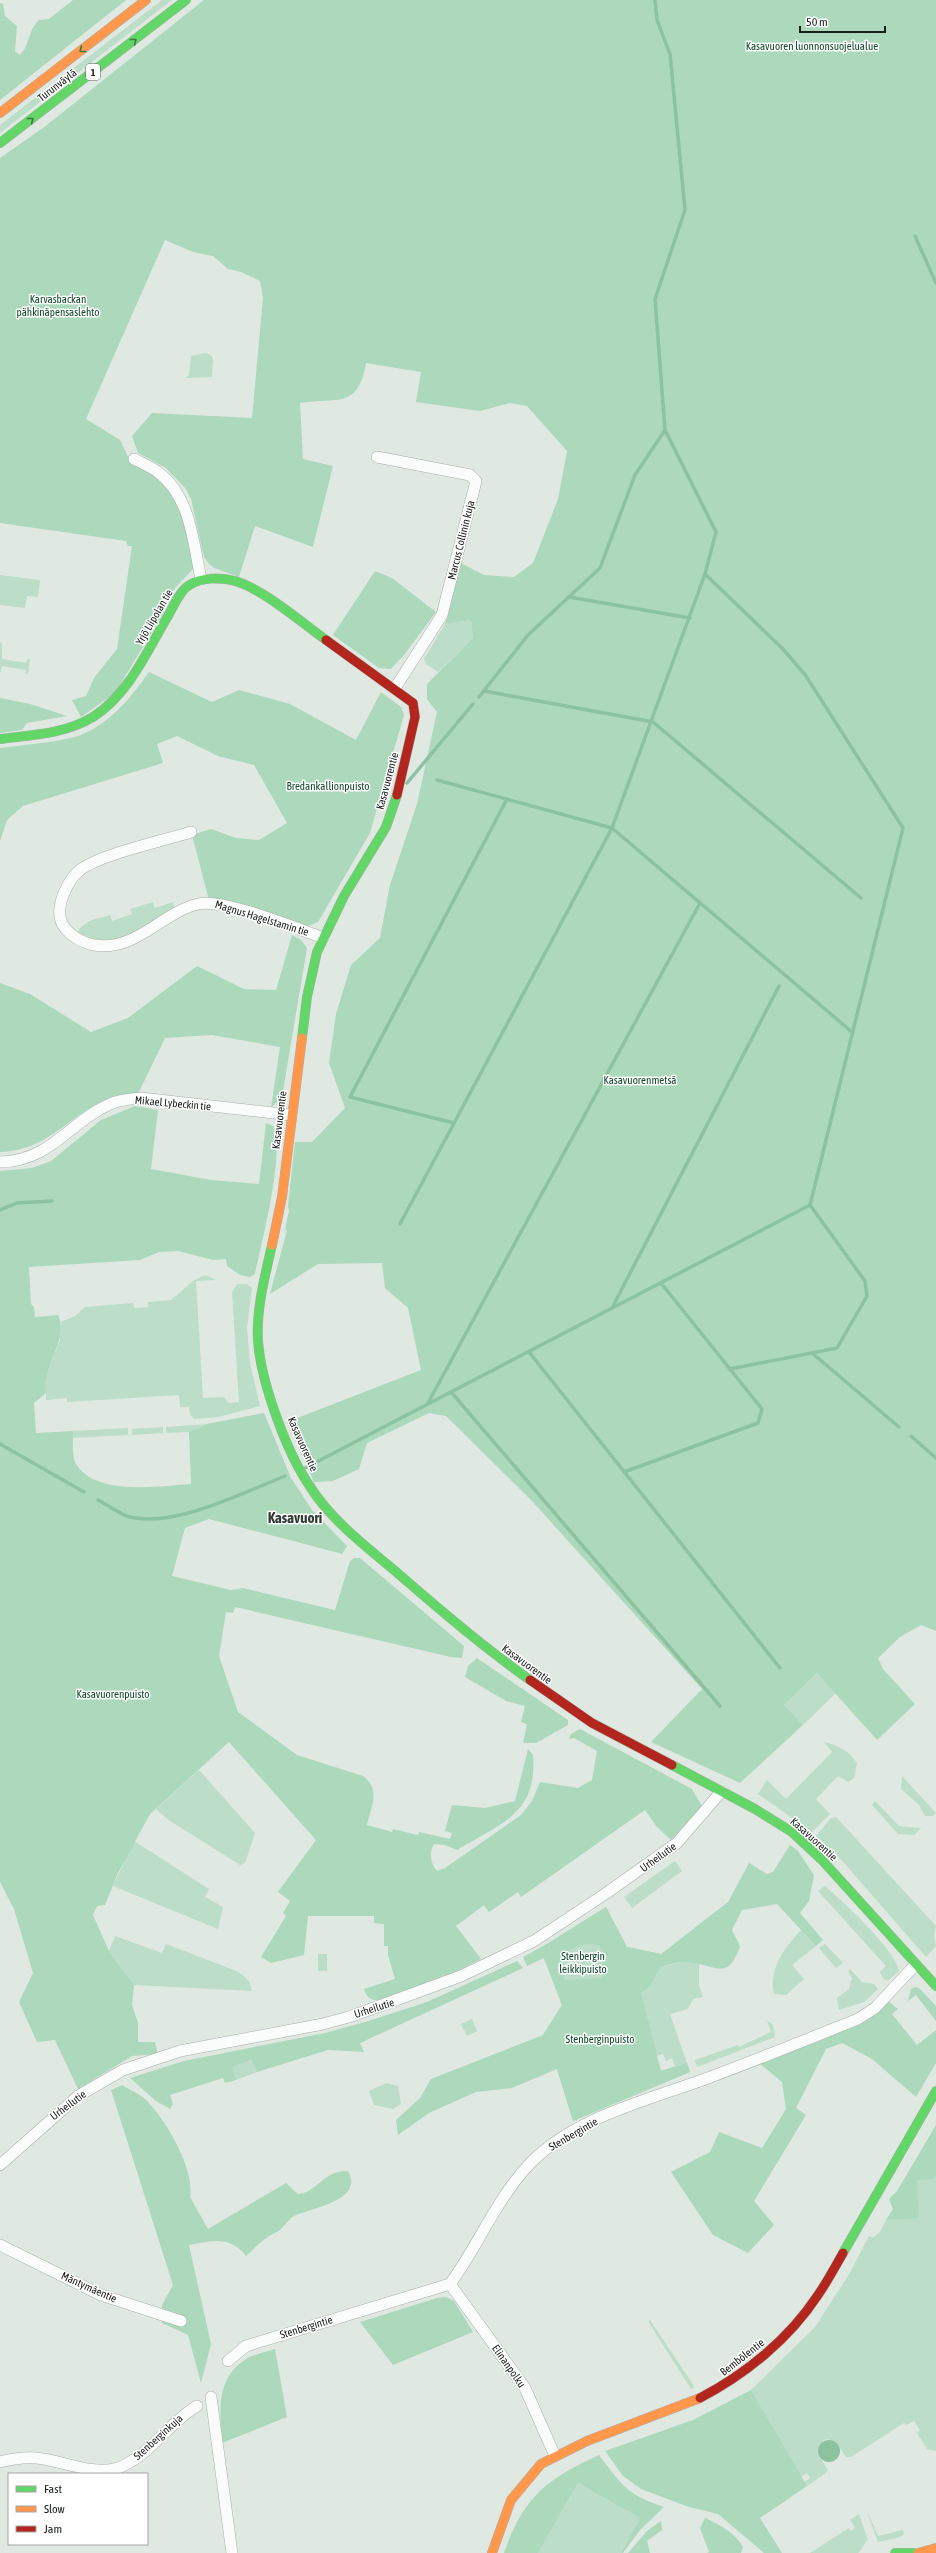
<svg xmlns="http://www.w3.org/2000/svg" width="936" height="2553" font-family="'Asap Condensed',sans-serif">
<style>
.green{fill:#bcddc7;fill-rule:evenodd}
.forest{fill:#acd8bc;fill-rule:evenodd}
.water{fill:#8dc2a1}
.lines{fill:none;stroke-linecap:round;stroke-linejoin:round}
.stream{stroke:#8dc2a1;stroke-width:3.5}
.street-casing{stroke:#aab0ac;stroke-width:12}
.fast-casing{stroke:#aab0ac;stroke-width:10}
.slow-casing{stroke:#aab0ac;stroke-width:10}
.jam-casing{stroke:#aab0ac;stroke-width:10}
.street{stroke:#fafcfb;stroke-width:11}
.fast{stroke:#63d668;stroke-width:9}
.slow{stroke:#ff974d;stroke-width:9}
.jam{stroke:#b3261e;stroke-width:9}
.oneway{stroke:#3e7a42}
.labels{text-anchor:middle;stroke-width:3;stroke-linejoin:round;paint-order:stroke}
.shield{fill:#fff;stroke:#5e625f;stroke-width:1}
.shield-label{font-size:10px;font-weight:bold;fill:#191e1b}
.park-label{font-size:11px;fill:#0f472a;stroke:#fff}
.street-label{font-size:11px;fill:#191e1b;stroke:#fff}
.district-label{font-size:15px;font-weight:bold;fill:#313d35;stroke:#fff}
</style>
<rect width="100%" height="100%" fill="#e0e8e2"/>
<g class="green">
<path d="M 162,0 L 172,0 L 0,133 L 0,125 Z"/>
<path d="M 205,353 L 209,354 L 213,358 L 212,377 L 186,378 L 189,375 L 191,356 Z"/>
<path d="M 0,575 L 40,580 L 38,597 L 27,596 L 25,608 L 0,605 Z"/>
<path d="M 471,620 L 473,638 L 438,672 L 426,664 L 424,659 L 445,624 Z"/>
<path d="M 0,641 L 2,644 L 2,659 L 26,663 L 27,659 L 30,659 L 28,674 L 25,674 L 26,670 L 2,666 L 0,674 Z"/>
<path d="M 153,902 L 155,908 L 173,902 L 175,910 L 129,938 L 103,943 L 77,934 C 82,920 98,919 110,915 L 112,921 L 132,914 L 130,909 Z"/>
<path d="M 205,1275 L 217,1280 L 196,1281 L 203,1398 L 224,1397 L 228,1403 L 239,1402 L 232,1292 L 237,1284 L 247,1284 L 252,1288 L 247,1328 L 250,1363 L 260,1406 L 218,1417 L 194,1419 L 190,1415 L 189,1407 L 180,1407 L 179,1395 L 67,1402 L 67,1398 L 46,1400 L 46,1375 L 60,1340 L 61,1322 L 75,1316 L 85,1307 L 133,1303 L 134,1308 L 148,1307 L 148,1302 L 171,1300 L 193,1281 Z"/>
<path d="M 207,1424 L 189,1432 L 166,1433 L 166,1427 Z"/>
<path d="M 163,1427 L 163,1433 L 132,1435 L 132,1429 Z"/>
<path d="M 128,1428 L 128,1435 L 73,1438 L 73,1431 Z"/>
<path d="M 817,1673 L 836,1693 L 803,1725 L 784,1705 Z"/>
<path d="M 824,1742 C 840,1746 848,1750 857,1763 L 854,1778 L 848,1782 L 838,1776 L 816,1799 L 830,1814 L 812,1832 L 758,1794 L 767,1780 L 786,1799 L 832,1752 Z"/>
<path d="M 199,1770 L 255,1833 L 245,1863 L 240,1865 L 234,1861 L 170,1821 L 156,1809 Z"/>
<path d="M 902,1776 L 936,1813 L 933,1816 L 925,1816 L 919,1805 L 901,1789 Z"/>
<path d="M 875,1801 L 899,1826 L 921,1828 L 914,1835 L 898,1834 L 872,1805 Z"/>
<path d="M 836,1817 L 936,1926 L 934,1935 L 936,1946 L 926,1957 L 838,1856 L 816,1836 L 831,1818 Z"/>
<path d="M 134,1841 L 209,1889 L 205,1897 L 223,1907 L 218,1929 L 113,1886 Z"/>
<path d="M 675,1861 L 682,1871 L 632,1908 L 624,1897 Z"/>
<path d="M 825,1886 C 843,1902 895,1949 899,1971 L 887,1981 L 883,1978 L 880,1972 L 886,1966 L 818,1891 Z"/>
<path d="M 606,1907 L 627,1947 L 661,1954 L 660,1967 L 687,1961 L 699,1964 L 699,1985 L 703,1997 L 693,1999 L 688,2009 L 670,2014 L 690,2072 L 573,2121 L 557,2069 L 543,2035 L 562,2005 L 540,1948 ZM 663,2054 L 666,2061 L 672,2058 L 675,2066 L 661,2071 L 656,2056 Z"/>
<path d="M 801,1930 L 816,1946 L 792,1965 L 804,1979 L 786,1995 L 774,1994 C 769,1967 784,1949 801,1930 Z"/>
<path d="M 115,1936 L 162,1953 L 166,1944 L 239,1972 L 249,1981 L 252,1991 L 134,1985 L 109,1951 Z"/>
<path d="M 825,1944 L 843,1963 L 836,1968 L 819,1948 Z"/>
<rect x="318" y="1954" width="9" height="17"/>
<path d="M 850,1969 L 862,1982 L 874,1984 L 878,1989 L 864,2002 L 839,2010 L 837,1998 L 849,1989 L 852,1978 L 848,1972 Z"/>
<path d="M 472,2019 L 477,2031 L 467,2036 L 461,2024 Z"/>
<path d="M 767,2020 L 773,2025 L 775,2037 L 697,2067 L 695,2060 L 738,2045 L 739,2047 L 771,2032 Z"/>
<path d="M 253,2060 L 257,2072 L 236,2080 L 231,2067 Z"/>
<path d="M 386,2083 L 398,2086 L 401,2104 L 393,2109 L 374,2105 L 369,2091 Z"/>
<path d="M 936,2137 L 936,2451 L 927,2449 L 917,2433 L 920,2430 L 914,2421 L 906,2425 L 904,2423 L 851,2457 L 846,2457 C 840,2448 835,2436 823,2440 L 819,2456 L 828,2470 L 826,2473 L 807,2486 L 804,2482 L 810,2478 L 807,2473 L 801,2477 L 751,2390 L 815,2327 L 848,2276 L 868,2238 L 869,2236 L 873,2238 L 880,2232 L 886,2220 L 894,2219 Z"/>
<path d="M 650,2320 L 694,2386 L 693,2389 L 691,2389 L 648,2321 Z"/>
<path d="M 578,2483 L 640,2518 L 621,2553 L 538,2553 Z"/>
<path d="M 866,2509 L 878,2536 L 903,2530 L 904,2534 L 900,2537 L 878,2542 Z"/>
<path d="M 859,2514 L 868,2540 C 863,2544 863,2549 858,2553 L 810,2553 L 849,2528 L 851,2531 L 855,2528 L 850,2520 Z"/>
</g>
<g class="forest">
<path d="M 73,0 L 126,0 L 0,100 L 0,3 L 3,4 L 5,16 L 17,26 L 15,51 L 20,55 C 30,45 28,30 39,20 L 49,19 Z"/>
<path d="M 204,0 L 936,0 L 936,1631 L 921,1625 L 900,1637 L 878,1658 L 883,1669 L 915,1704 L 877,1740 L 817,1673 L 784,1705 L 803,1725 L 740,1783 L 651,1742 L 702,1689 L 532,1501 L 446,1416 L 429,1413 L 367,1443 L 359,1469 L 333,1481 L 314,1482 L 287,1422 L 421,1370 L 408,1308 L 385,1288 L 382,1263 L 318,1264 L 270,1294 L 287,1230 L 285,1230 L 289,1211 L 288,1206 L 295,1142 L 312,1142 L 345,1108 L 329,1063 L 336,1014 L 351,965 L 380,938 L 390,885 L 417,804 L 437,712 L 427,699 L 427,684 L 473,638 L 471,620 L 445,624 L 461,563 L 484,575 L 514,577 L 533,563 L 558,499 L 567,451 L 527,406 L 510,403 L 480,411 L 416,402 L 421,372 L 366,363 C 358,410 337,397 300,403 L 303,459 L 333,466 L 313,547 L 255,526 L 239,577 L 214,568 L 209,564 L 204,557 L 191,499 L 186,489 L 166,468 L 138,453 L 132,436 L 152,413 L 252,418 L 263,298 L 260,281 L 241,272 L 228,269 L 213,256 L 193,252 L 165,240 L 86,419 L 120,440 L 130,461 L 163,482 L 178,502 L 186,529 L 194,568 L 175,588 L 163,614 L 115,693 L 81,717 L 72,700 L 86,696 L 94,678 L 117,649 L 132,546 L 128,546 L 126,541 L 0,523 L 0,158 L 43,128 Z"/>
<path d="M 375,571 L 392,578 L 436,612 L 404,655 L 391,669 L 379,668 L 333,635 Z"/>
<path d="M 149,672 L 212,702 L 239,690 L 290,704 L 356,740 L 381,692 L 401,707 L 404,715 L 370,833 L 318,922 L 308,926 L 224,900 L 209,900 L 192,835 L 211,829 L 236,838 L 259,840 L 287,823 L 254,765 L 218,756 L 177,736 L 157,744 L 163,763 L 23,806 L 7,820 L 0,841 L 0,748 C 23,745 48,743 71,738 C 105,730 130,699 149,672 Z"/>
<path d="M 0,698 L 30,704 L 67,716 L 27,723 L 22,730 L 0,733 Z"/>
<path d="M 292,935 L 301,940 L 307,948 L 282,1097 L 271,1108 L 280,1047 L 212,1035 L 165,1038 L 138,1094 C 129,1096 117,1096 108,1099 C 68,1115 48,1151 0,1152 L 0,983 L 30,994 L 91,1032 L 128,1018 L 197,966 L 244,989 L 276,990 Z"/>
<path d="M 135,1106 L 158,1110 L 151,1169 L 211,1180 L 259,1184 L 266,1123 L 273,1126 C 286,1150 261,1244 255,1274 L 250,1277 L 240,1275 L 227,1266 L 226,1259 L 213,1260 L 178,1251 L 159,1252 L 140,1260 L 29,1267 L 31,1304 L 34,1307 L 35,1317 L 58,1315 C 67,1335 52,1354 47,1374 C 45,1380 46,1387 46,1393 L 34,1403 L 36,1433 L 73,1431 C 73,1440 72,1454 75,1462 C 93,1497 159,1486 191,1484 L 189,1432 L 207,1424 L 264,1413 L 291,1478 L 312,1510 L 347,1546 L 342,1554 L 335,1552 L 209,1519 L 185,1528 L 172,1576 L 231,1590 L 243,1588 L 335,1610 L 350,1561 L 354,1558 L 360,1558 L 464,1646 L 462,1658 L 451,1657 L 235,1607 L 233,1613 L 226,1612 L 219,1656 L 238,1712 L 297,1755 L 363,1776 C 381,1789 371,1807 367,1825 L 392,1832 L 393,1829 L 418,1835 L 419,1832 L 450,1839 L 452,1833 L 445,1831 L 452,1805 L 485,1808 L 515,1801 L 528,1749 L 533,1755 C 538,1814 500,1824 457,1850 L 445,1845 L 434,1844 C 429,1853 430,1863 437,1871 L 445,1868 L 521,1815 L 532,1801 L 540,1782 L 578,1788 L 592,1780 L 597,1751 L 574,1738 L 569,1739 L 571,1734 L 580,1729 L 692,1789 L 702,1806 L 671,1840 L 657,1827 L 645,1810 L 521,1897 L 518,1892 L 489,1912 L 484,1905 L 456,1926 L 481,1959 L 441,1979 L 383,2001 C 374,2001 366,1999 364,1989 L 395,1979 L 388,1955 L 388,1946 L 384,1946 L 384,1924 L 374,1923 L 374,1916 L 308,1916 L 304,1955 L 271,1963 L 261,1957 L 286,1916 L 283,1913 L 290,1901 L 278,1892 L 316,1840 L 229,1742 L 150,1814 L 118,1873 L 105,1905 L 97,1906 L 93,1915 L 109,1951 L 134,1985 L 132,2005 L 138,2023 L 138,2042 L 155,2042 L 158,2054 L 132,2056 L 78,2089 L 55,2040 L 37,2042 L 19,2002 L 33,1973 L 14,1909 L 0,1882 L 0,1171 L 32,1168 L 51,1161 L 101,1120 Z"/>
<path d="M 477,1658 L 568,1720 L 568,1725 L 536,1743 L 523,1743 L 527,1724 L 521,1722 L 525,1706 L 506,1701 L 465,1677 L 468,1666 Z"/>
<path d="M 790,1845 L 798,1851 L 814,1875 L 809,1901 L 800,1913 L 823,1940 L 816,1946 L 777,1904 L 742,1910 L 732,1930 L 740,1946 C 728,1982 716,1965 688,1962 C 680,1961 669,1965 660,1967 L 649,1987 L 641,1993 L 661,2071 L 687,2063 L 690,2072 L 573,2121 L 557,2069 L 512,2088 L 476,2092 L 429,2113 L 398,2135 L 396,2120 L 420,2098 L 431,2079 L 543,2035 L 562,2005 L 544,1958 L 527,1966 L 523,1957 L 549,1943 L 606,1907 L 627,1947 L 661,1954 L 728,1902 L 749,1863 L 767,1874 L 773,1872 ZM 588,1944 L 600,1945 L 603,1978 L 565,1980 L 559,1968 C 564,1952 572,1946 588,1944 Z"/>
<path d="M 517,1961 L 523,1968 L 360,2043 L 364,2052 L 328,2050 L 257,2072 L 252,2060 L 232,2067 L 236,2080 L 225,2083 L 223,2078 L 170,2095 L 173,2104 L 170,2109 L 156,2101 L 130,2078 L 184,2061 L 325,2033 L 365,2022 L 427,2002 Z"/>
<path d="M 915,1987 L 919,1988 L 936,2006 L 936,2021 L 916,1995 L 908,2001 L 911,1989 Z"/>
<path d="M 888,2001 L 898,2009 L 892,2014 L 917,2045 L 936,2030 L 936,2063 L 916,2097 L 872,2059 L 842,2043 L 826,2049 L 796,2108 L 806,2115 L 754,2201 L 774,2225 L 748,2253 L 713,2235 L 671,2172 L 710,2152 L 719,2132 L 762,2148 L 786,2109 L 782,2082 L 759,2063 C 804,2046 852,2034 888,2001 Z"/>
<path d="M 122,2085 C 130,2090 142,2095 148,2102 C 167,2122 195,2170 190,2197 L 208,2229 L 286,2183 L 298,2194 C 317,2193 323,2170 348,2171 C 365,2201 310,2208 294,2216 C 289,2219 285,2225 281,2229 C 276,2233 270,2235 265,2239 C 258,2244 253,2250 246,2256 C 230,2235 212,2241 189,2245 L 211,2344 L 201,2383 L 188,2335 L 162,2323 L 162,2305 L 173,2285 L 111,2090 Z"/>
<path d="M 936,2125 L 936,2176 L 933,2179 L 917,2180 L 919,2218 L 886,2220 L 893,2209 L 889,2199 L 897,2191 Z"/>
<path d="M 446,2297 L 454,2301 L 473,2332 L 393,2365 L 360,2322 L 437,2298 Z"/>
<path d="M 275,2349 L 287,2417 L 222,2443 C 220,2412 215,2379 246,2359 C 254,2354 266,2352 275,2349 Z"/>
<path d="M 751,2390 L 807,2486 L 760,2518 L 782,2553 L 764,2553 L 718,2514 L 689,2507 L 641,2489 L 623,2476 L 605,2451 L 693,2420 Z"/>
<path d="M 599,2455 C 622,2485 627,2495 664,2507 L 640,2530 L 623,2553 L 621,2553 L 640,2518 L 578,2483 L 538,2553 L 504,2553 C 523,2498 546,2479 599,2455 Z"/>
<path d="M 705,2518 C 719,2524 735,2533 743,2547 L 741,2553 L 707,2553 L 709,2552 L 700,2528 Z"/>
<path d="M 661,2521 L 662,2530 L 647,2541 L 650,2553 L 628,2553 L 648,2530 Z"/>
</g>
<circle class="water" cx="829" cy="2451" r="11"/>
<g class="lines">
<g class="stream">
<path d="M 915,236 L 936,283"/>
<path d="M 569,597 L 690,618"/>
<path d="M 484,691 L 653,722 L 861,898"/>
<path d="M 479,697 L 528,635 L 600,568 L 635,475 L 665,430"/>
<path d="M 437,780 L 612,828 L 852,1032"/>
<path d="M 407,783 L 473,704"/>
<path d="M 454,1123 L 350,1097 L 507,799"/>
<path d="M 0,1210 L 17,1203 L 52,1201"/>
<path d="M 400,1224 L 612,828 L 705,574"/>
<path d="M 612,1308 L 779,986"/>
<path d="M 529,1352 L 780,1668"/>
<path d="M 812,1353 L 899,1427"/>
<path d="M 730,1369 L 837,1348 L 867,1296 L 865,1281 L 810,1205"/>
<path d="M 451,1392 L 720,1706"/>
<path d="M 428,1403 L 700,903"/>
<path d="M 911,1436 L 936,1458"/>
<path d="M 0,1444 L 84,1492"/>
<path d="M 305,1468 L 810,1205 L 903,828 L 806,676 L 783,649 L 705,574 L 716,532 L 665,430 L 655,299 L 685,210 L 670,54 L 657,20 L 655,0"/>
<path d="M 624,1472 L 758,1423 L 762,1409 L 661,1283"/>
<path d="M 98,1500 C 104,1503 124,1516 130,1517 C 174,1528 245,1492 285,1476"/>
</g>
<defs>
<g id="street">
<path d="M 377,457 L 470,475 L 476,481 L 442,615 L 395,688"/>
<path d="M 134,459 C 142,463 151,467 158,472 C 191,497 193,542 201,579"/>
<path d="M 191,832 C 163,841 101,854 80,870 C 67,881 56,905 61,921 C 66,934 82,943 94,945 C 136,952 161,913 198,904 C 222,898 296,928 323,938"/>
<path d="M 0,1162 C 51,1161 69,1122 110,1104 C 120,1099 130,1099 141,1098 L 291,1115"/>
<path d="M 0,2165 L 78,2096 L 123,2070 L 180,2051 L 323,2024 L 352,2016 L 461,1976 L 534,1941 L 605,1894 L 677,1843 L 721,1792"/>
<path d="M 0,2245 L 101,2295 L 181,2321"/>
<path d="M 450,2284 L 525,2388 L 555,2456"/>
<path d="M 228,2361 L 246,2346 L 450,2284 C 477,2247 494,2205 524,2170 C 569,2118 646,2101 708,2078 C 759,2059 808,2039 858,2019 L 875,2008 L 915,1965"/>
<path d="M 211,2397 L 232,2553"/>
<path d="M 0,2462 C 12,2459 24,2457 36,2458 C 61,2460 93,2476 118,2468 C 150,2456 168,2423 197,2406"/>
</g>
<g id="fast">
<path d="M 0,143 L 186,0"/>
<path d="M 0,739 C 32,735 65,734 93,717 C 129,694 147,651 168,616 C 173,607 180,591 188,586 C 201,577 221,577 235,581 C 263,589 301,622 326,640"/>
<path d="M 302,1038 L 307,997 L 317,952 L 344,896 L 386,827 L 397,795"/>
<path d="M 272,1245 C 265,1276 256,1309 258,1341 C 261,1382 286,1451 309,1485 C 330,1519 364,1545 394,1570 C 439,1609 482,1646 530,1680"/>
<path d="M 672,1765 L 755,1809 L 792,1832 L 822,1860 L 936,1986"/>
<path d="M 843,2253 L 936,2091"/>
<path d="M 895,2553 L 914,2553"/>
</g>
<g id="slow">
<path d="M 0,113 L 146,0"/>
<path d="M 272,1245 L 282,1197 L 302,1038"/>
<path d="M 492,2553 L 511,2500 L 541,2464 L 587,2441 L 700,2398"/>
<path d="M 918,2553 L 936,2548"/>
</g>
<g id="jam">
<path d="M 326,640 L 413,703 L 415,717 L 397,795"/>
<path d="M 530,1680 L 592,1723 L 672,1765"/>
<path d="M 700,2398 C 746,2374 789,2339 818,2295 C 827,2282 835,2267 843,2253"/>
</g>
</defs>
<use href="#street" class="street-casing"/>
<use href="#fast" class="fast-casing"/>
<use href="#slow" class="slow-casing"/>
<use href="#jam" class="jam-casing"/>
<use href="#street" class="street"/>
<use href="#fast" class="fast"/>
<use href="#slow" class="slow"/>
<use href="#jam" class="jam"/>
</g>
<defs><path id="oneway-chevron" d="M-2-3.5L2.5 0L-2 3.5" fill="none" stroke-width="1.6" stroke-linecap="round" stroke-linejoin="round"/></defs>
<g class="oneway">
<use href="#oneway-chevron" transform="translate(134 41) rotate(-38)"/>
<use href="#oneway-chevron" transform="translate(82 50) rotate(142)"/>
<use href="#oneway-chevron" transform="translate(31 120) rotate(-38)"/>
</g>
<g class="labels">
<rect class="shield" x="86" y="64" width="14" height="16" rx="3"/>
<g class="shield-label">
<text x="93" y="76">1</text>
</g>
<g class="park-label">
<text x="812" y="50">Kasavuoren luonnonsuojelualue</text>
<text x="58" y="303">Karvasbackan<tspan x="58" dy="13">pähkinäpensaslehto</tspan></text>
<text x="328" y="790">Bredankallionpuisto</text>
<text x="640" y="1084">Kasavuorenmetsä</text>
<text x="113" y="1698">Kasavuorenpuisto</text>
<text x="583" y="1960">Stenbergin<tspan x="583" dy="13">leikkipuisto</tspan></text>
<text x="600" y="2043">Stenberginpuisto</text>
</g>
<g class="street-label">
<text transform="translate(57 85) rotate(-38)" y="4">Turunväylä</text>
<text transform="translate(461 540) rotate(-76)" y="4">Marcus Collinin kuja</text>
<text transform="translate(154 617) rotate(-60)" y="4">Yrjö Liipolan tie</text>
<text transform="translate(387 781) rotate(-75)" y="4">Kasavuorentie</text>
<text transform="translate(262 918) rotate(17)" y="4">Magnus Hagelstamin tie</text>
<text transform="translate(173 1103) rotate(5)" y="4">Mikael Lybeckin tie</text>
<text transform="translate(279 1120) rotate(-83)" y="4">Kasavuorentie</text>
<text transform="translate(303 1444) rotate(66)" y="4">Kasavuorentie</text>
<text transform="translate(527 1664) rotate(36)" y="4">Kasavuorentie</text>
<text transform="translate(814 1839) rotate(42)" y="4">Kasavuorentie</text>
<text transform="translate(658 1857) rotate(-36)" y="4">Urheilutie</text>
<text transform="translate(374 2008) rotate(-18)" y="4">Urheilutie</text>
<text transform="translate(68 2105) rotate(-37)" y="4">Urheilutie</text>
<text transform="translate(573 2134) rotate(-30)" y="4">Stenbergintie</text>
<text transform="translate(89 2287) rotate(24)" y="4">Mäntymäentie</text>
<text transform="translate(306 2327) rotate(-17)" y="4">Stenbergintie</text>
<text transform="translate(742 2357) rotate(-38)" y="4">Bembölentie</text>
<text transform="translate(509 2366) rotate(55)" y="4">Elinanpolku</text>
<text transform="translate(158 2437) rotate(-42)" y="4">Stenberginkuja</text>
</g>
<g class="district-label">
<text x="295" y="1523">Kasavuori</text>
</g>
</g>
<rect x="8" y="2473" width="140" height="72" fill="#ffffff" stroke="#a3a5a4"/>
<rect x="16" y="2486" width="20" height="6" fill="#63d668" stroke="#a3a5a4"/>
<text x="44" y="2493" font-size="12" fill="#191e1b">Fast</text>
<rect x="16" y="2506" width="20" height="6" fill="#ff974d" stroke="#a3a5a4"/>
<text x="44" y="2513" font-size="12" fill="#191e1b">Slow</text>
<rect x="16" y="2526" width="20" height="6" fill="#b3261e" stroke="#a3a5a4"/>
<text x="44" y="2533" font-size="12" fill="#191e1b">Jam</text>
<path d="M800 26v6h85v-6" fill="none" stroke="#191e1b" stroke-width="2"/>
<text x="806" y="26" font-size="12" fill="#191e1b" stroke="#ffffff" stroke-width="3" paint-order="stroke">50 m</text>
</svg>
